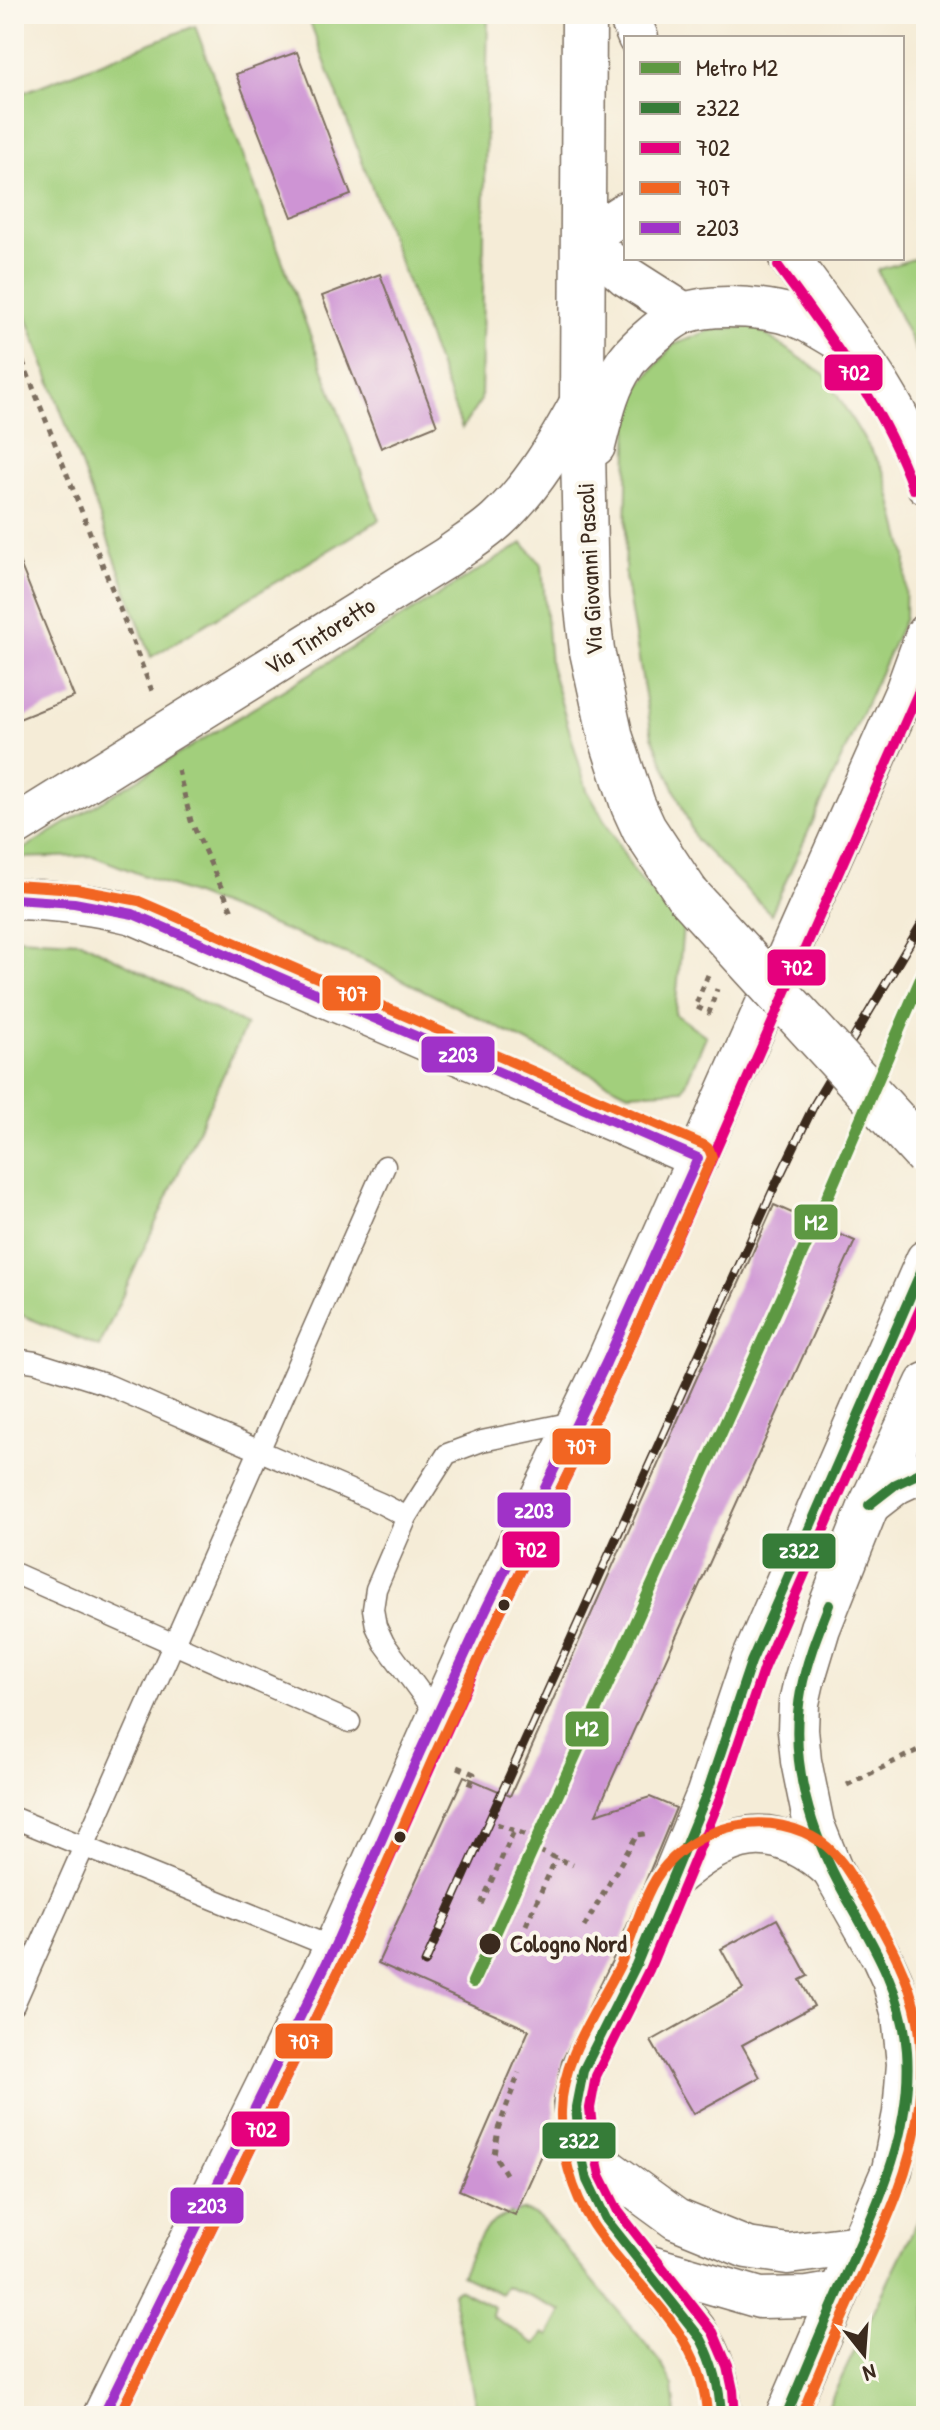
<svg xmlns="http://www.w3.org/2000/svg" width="940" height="2430" font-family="'Patrick Hand',sans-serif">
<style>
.green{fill:#a2cf7c;stroke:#6e7c4d;stroke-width:2}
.building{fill:#ce94d4}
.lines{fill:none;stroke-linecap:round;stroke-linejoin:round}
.service-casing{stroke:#7c6e5f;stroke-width:23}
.minor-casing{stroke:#7c6e5f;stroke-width:43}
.tertiary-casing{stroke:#7c6e5f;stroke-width:47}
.path{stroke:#7c6e5f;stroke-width:5;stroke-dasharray:6 6;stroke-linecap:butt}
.service{stroke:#fff;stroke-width:20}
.minor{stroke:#fff;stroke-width:40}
.tertiary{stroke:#fff;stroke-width:44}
.rail-casing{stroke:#3b2a1e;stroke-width:9}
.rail{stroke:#fbf7ec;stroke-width:6;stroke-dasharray:18;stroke-linecap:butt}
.tertiary-bridge-casing{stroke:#7c6e5f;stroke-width:47;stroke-linecap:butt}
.tertiary-bridge{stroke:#fff;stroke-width:44}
.bus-1-casing{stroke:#fbf7ec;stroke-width:16}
.bus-2-casing{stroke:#fbf7ec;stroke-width:16}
.bus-3-casing{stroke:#fbf7ec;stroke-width:16}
.bus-4-casing{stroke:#fbf7ec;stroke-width:16}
.bus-1{stroke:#367c38;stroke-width:10}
.bus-2{stroke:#e5007d;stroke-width:10}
.bus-3{stroke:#f26522;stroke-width:10}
.bus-4{stroke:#a032c8;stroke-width:10}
.metro-1-casing{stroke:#fbf7ec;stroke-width:18}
.metro-1{stroke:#5d9842;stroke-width:12}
.bus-dot{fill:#3b2a1e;stroke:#fbf7ec;stroke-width:3}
.labels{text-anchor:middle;stroke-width:8;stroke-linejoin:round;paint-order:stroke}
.street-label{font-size:24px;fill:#3b2a1e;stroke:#fbf7ec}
.stop-label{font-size:24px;font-weight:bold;fill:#3b2a1e;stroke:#fbf7ec;text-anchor:start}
.line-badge{stroke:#fbf7ec;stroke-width:3}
.badge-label{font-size:22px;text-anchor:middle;font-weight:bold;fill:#fff}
</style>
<rect width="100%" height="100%" fill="#fbf7ec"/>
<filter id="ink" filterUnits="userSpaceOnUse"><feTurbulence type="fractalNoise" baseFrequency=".0125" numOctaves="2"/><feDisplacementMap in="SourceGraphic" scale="16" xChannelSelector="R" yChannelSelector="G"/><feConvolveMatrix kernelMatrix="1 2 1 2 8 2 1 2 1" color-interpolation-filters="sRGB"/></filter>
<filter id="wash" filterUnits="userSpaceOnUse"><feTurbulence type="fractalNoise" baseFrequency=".006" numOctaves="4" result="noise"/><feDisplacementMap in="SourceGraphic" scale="32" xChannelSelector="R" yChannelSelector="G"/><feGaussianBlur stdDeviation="1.8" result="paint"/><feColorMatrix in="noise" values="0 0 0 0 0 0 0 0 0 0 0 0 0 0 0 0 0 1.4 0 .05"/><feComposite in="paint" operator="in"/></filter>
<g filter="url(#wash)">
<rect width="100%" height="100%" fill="#f5ecd7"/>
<g class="green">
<path d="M 307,14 L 488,14 L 481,400 L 462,428 Z"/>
<path d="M 195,26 L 379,520 L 151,657 L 22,304 L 14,306 L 14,96 Z"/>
<path d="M 926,255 L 926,371 L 877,270 Z"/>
<path d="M 753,326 L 824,374 L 885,473 L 906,556 L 905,618 L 771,914 L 696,840 L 652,736 L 625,577 L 629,399 L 673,345 L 711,330 Z"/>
<path d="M 523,543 L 542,565 L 550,665 L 587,790 L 634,872 L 683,926 L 675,1014 L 706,1036 L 683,1090 L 628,1093 L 365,961 L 93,856 L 14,858 L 14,855 Z"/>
<path d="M 14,938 L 81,941 L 246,1025 L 99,1347 L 14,1312 Z"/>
<path d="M 926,2207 L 926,2416 L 823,2416 L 922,2212 Z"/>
<path d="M 522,2210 L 539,2217 L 549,2228 L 660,2361 L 673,2386 L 676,2416 L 478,2416 L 452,2293 L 458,2289 L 494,2307 L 492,2316 L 535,2344 L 544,2333 L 549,2336 L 562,2311 L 506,2286 L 501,2294 L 461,2275 C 479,2239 480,2221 522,2210 Z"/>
</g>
<g id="blocks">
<g class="building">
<path d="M 297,52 L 351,195 L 292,217 L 236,74 Z"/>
<path d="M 380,274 L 437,425 L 381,448 L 322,296 Z"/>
<path d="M 15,551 L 74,697 L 14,721 L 14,552 Z"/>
<path d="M 774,1205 L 855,1241 L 596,1814 L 650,1797 L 676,1808 L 615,1955 L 562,2061 L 553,2103 L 555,2126 L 515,2215 L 459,2190 L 529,2030 L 378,1963 L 464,1776 L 510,1796 Z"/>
<path d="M 777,1919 L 808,1976 L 800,1980 L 814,2006 L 742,2045 L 760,2077 L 693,2114 L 651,2041 L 743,1989 L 721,1949 Z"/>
</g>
</g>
</g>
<g filter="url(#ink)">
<use href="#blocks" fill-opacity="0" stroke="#7c6e5f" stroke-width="2"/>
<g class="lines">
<defs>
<g id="service">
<path d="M 14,1359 L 35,1362 L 108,1385 L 380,1503 L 407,1517"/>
<path d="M 14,1573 L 350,1722"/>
<path d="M 437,1715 L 384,1643 L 376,1626 L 373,1609 L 376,1589 L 407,1517 L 447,1454 L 482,1441 L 578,1421"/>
<path d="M 14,1818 L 334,1948"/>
<path d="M 14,2005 L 385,1166"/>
</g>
<g id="minor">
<path d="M 628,14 L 638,38"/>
<path d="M 626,212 L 584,239 L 626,276 L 684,313"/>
<path d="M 789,258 C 840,329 901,399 926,484"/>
<path d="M 595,446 C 602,419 608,388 624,365 C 633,350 669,319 685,313 C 715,302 778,307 806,321 C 823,330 839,340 855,350"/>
<path d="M 14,827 L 447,557 C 463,545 482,534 497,520 C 534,486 558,443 582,399"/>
<path d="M 14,899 C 55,900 93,904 133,914 L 698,1158"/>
<path d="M 869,1505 L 896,1484 L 926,1470"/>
<path d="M 671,1880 C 727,1831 772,1816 832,1870"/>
<path d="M 580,2149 L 676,2219 L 747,2248 L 788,2254 L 860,2245"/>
<path d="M 643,2264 L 760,2298 L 808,2297 L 838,2292"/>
<path d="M 103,2416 L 334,1948 L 486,1609 L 606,1363 L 905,692 L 926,634"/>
<path d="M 721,2416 C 721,2383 713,2357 695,2329 L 606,2219 L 587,2180 L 580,2149 L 576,2107 L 583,2071 L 636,1965 L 706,1796 L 751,1662 L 926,1260"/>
<path d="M 786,2416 L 892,2170 L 903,2113 L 907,2064 L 902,2015 L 892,1980 L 882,1958 L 832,1870 L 814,1825 L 801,1761 L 798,1730 L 799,1703 L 804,1681 L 820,1628 L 869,1505 L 926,1383"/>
</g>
<path id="tertiary" d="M 584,14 L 582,399 L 586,599 L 592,651 L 611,738 L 633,805 L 644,829 L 687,894"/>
</defs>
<use href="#service" class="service-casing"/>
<use href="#minor" class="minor-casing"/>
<use href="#tertiary" class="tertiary-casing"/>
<g class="path">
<path d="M 14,339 L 154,696"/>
<path d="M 178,770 L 191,821 L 233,913"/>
<path d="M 708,975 L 695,1006 L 709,1013 L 717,989"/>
<path d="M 458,1767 L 474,1774 L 470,1786"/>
<path d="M 847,1785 L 926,1746"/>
<path d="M 497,1824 L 532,1837"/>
<path d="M 539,1851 L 573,1865"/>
<path d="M 481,1904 L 514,1831"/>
<path d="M 526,1925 L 556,1858"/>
<path d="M 584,1927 L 637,1835 L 650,1833"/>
<path d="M 506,2174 L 494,2154 L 498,2129 L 519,2073"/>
</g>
<use href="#service" class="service"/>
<use href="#minor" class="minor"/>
<use href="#tertiary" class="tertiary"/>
<defs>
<path id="rail" d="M 425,1963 L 773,1190 L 815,1103 L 926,916"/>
</defs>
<use href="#rail" class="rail-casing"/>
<use href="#rail" class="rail"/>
<defs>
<path id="tertiary-bridge" d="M 687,894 L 926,1155"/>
</defs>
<use href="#tertiary-bridge" class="tertiary-bridge-casing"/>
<use href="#tertiary-bridge" class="tertiary-bridge"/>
<defs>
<g id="bus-1">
<path d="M 869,1505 L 896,1484 L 926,1470"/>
<path d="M 721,2416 C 720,2388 714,2364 701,2339 L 606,2219 L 587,2180 L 580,2149 L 576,2107 L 583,2071 L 636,1965 L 706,1796 L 751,1662 L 926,1260"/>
<path d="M 786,2416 C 803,2375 820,2334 838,2293 C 872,2216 913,2138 907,2051 C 903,1993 873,1944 845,1895 C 811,1835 788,1761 801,1691 C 806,1662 818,1633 829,1605"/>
</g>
<g id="bus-2">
<path d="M 778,266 C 830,337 883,405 913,489"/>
<path d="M 119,2416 L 347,1954 L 499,1615 L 619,1369 L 926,675"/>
<path d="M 735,2416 L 733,2390 L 728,2367 L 713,2332 L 618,2211 L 600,2175 L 594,2147 L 590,2108 L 596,2076 L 649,1970 L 719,1801 L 764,1667 L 926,1295"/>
</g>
<g id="bus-3">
<path d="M 14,885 L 76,889 L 139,901 L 704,1145 L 709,1149 L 712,1157 L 619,1369 L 499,1615 L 433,1758 L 347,1954 L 119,2416"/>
<path d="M 707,2416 C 704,2332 636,2290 593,2225 C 572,2193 560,2149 561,2111 C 562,2058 596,2013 619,1967 C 635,1935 642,1892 666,1865 C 685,1844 713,1829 740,1825 C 768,1820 797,1826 821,1842 C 841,1856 852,1878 864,1898 C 887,1937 909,1976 918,2021 C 923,2051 922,2082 918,2113 C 910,2177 881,2233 854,2292 C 835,2333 818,2375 801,2416"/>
</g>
<path id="bus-4" d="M 14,899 L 74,903 L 133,914 L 698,1158 L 606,1363 L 486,1609 L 420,1752 L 334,1948 L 103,2416"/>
</defs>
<use href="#bus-1" class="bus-1-casing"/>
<use href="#bus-2" class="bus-2-casing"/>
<use href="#bus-3" class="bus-3-casing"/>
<use href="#bus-4" class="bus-4-casing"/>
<use href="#bus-1" class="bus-1"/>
<use href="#bus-2" class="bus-2"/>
<use href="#bus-3" class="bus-3"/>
<use href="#bus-4" class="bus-4"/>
<defs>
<path id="metro-1" d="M 473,1982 L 823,1207 L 926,967"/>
</defs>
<use href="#metro-1" class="metro-1-casing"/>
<use href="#metro-1" class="metro-1"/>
</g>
</g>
<g class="bus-dot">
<circle cx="504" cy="1605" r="7"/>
<circle cx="400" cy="1837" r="7"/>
<circle cx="490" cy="1944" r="12"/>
</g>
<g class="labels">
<g class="street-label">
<text transform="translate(590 569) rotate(-93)" y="8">Via Giovanni Pascoli</text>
<text transform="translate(320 636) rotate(-32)" y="8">Via Tintoretto</text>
</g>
<g class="stop-label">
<text x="510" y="1952">Cologno Nord</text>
</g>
</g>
<g class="line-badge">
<rect x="823" y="353" width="61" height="39" rx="8" fill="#e5007d"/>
<rect x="766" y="948" width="61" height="39" rx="8" fill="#e5007d"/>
<rect x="321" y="974" width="61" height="38" rx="8" fill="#f26522"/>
<rect x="420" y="1035" width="76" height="39" rx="8" fill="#a032c8"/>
<rect x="793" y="1203" width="46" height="38" rx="8" fill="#5d9842"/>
<rect x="551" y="1427" width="61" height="39" rx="8" fill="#f26522"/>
<rect x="496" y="1491" width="76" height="38" rx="8" fill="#a032c8"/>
<rect x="501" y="1530" width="60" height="39" rx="8" fill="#e5007d"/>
<rect x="761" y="1532" width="76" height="38" rx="8" fill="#367c38"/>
<rect x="564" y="1710" width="46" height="38" rx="8" fill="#5d9842"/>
<rect x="274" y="2022" width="60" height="38" rx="8" fill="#f26522"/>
<rect x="230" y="2110" width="61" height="38" rx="8" fill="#e5007d"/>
<rect x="541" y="2121" width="76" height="39" rx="8" fill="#367c38"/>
<rect x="169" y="2186" width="76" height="39" rx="8" fill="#a032c8"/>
</g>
<g class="badge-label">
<text x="854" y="380">702</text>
<text x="797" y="975">702</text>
<text x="352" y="1001">707</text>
<text x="458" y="1062">z203</text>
<text x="816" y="1230">M2</text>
<text x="581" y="1454">707</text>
<text x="534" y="1518">z203</text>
<text x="531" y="1557">702</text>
<text x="799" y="1558">z322</text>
<text x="587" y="1736">M2</text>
<text x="304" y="2049">707</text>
<text x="261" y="2137">702</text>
<text x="579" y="2148">z322</text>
<text x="207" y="2213">z203</text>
</g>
<rect width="940" height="2430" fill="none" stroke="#fbf7ec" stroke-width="48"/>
<rect x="624" y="36" width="280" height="224" fill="#fbf7ec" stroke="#aea59a" stroke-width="2"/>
<rect x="640" y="62" width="40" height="12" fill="#5d9842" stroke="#aea59a" stroke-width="2"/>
<text x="696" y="76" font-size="24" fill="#3b2a1e">Metro M2</text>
<rect x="640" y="102" width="40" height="12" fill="#367c38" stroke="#aea59a" stroke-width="2"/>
<text x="696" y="116" font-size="24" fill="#3b2a1e">z322</text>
<rect x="640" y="142" width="40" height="12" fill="#e5007d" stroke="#aea59a" stroke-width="2"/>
<text x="696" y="156" font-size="24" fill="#3b2a1e">702</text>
<rect x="640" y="182" width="40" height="12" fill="#f26522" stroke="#aea59a" stroke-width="2"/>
<text x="696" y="196" font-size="24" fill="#3b2a1e">707</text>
<rect x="640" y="222" width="40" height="12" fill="#a032c8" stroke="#aea59a" stroke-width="2"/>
<text x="696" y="236" font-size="24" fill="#3b2a1e">z203</text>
<g transform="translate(864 2354) rotate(163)" stroke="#fbf7ec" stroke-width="6" paint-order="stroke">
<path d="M0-6L14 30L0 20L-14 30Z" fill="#3b2a1e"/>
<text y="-12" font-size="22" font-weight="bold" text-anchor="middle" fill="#3b2a1e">N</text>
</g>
</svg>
